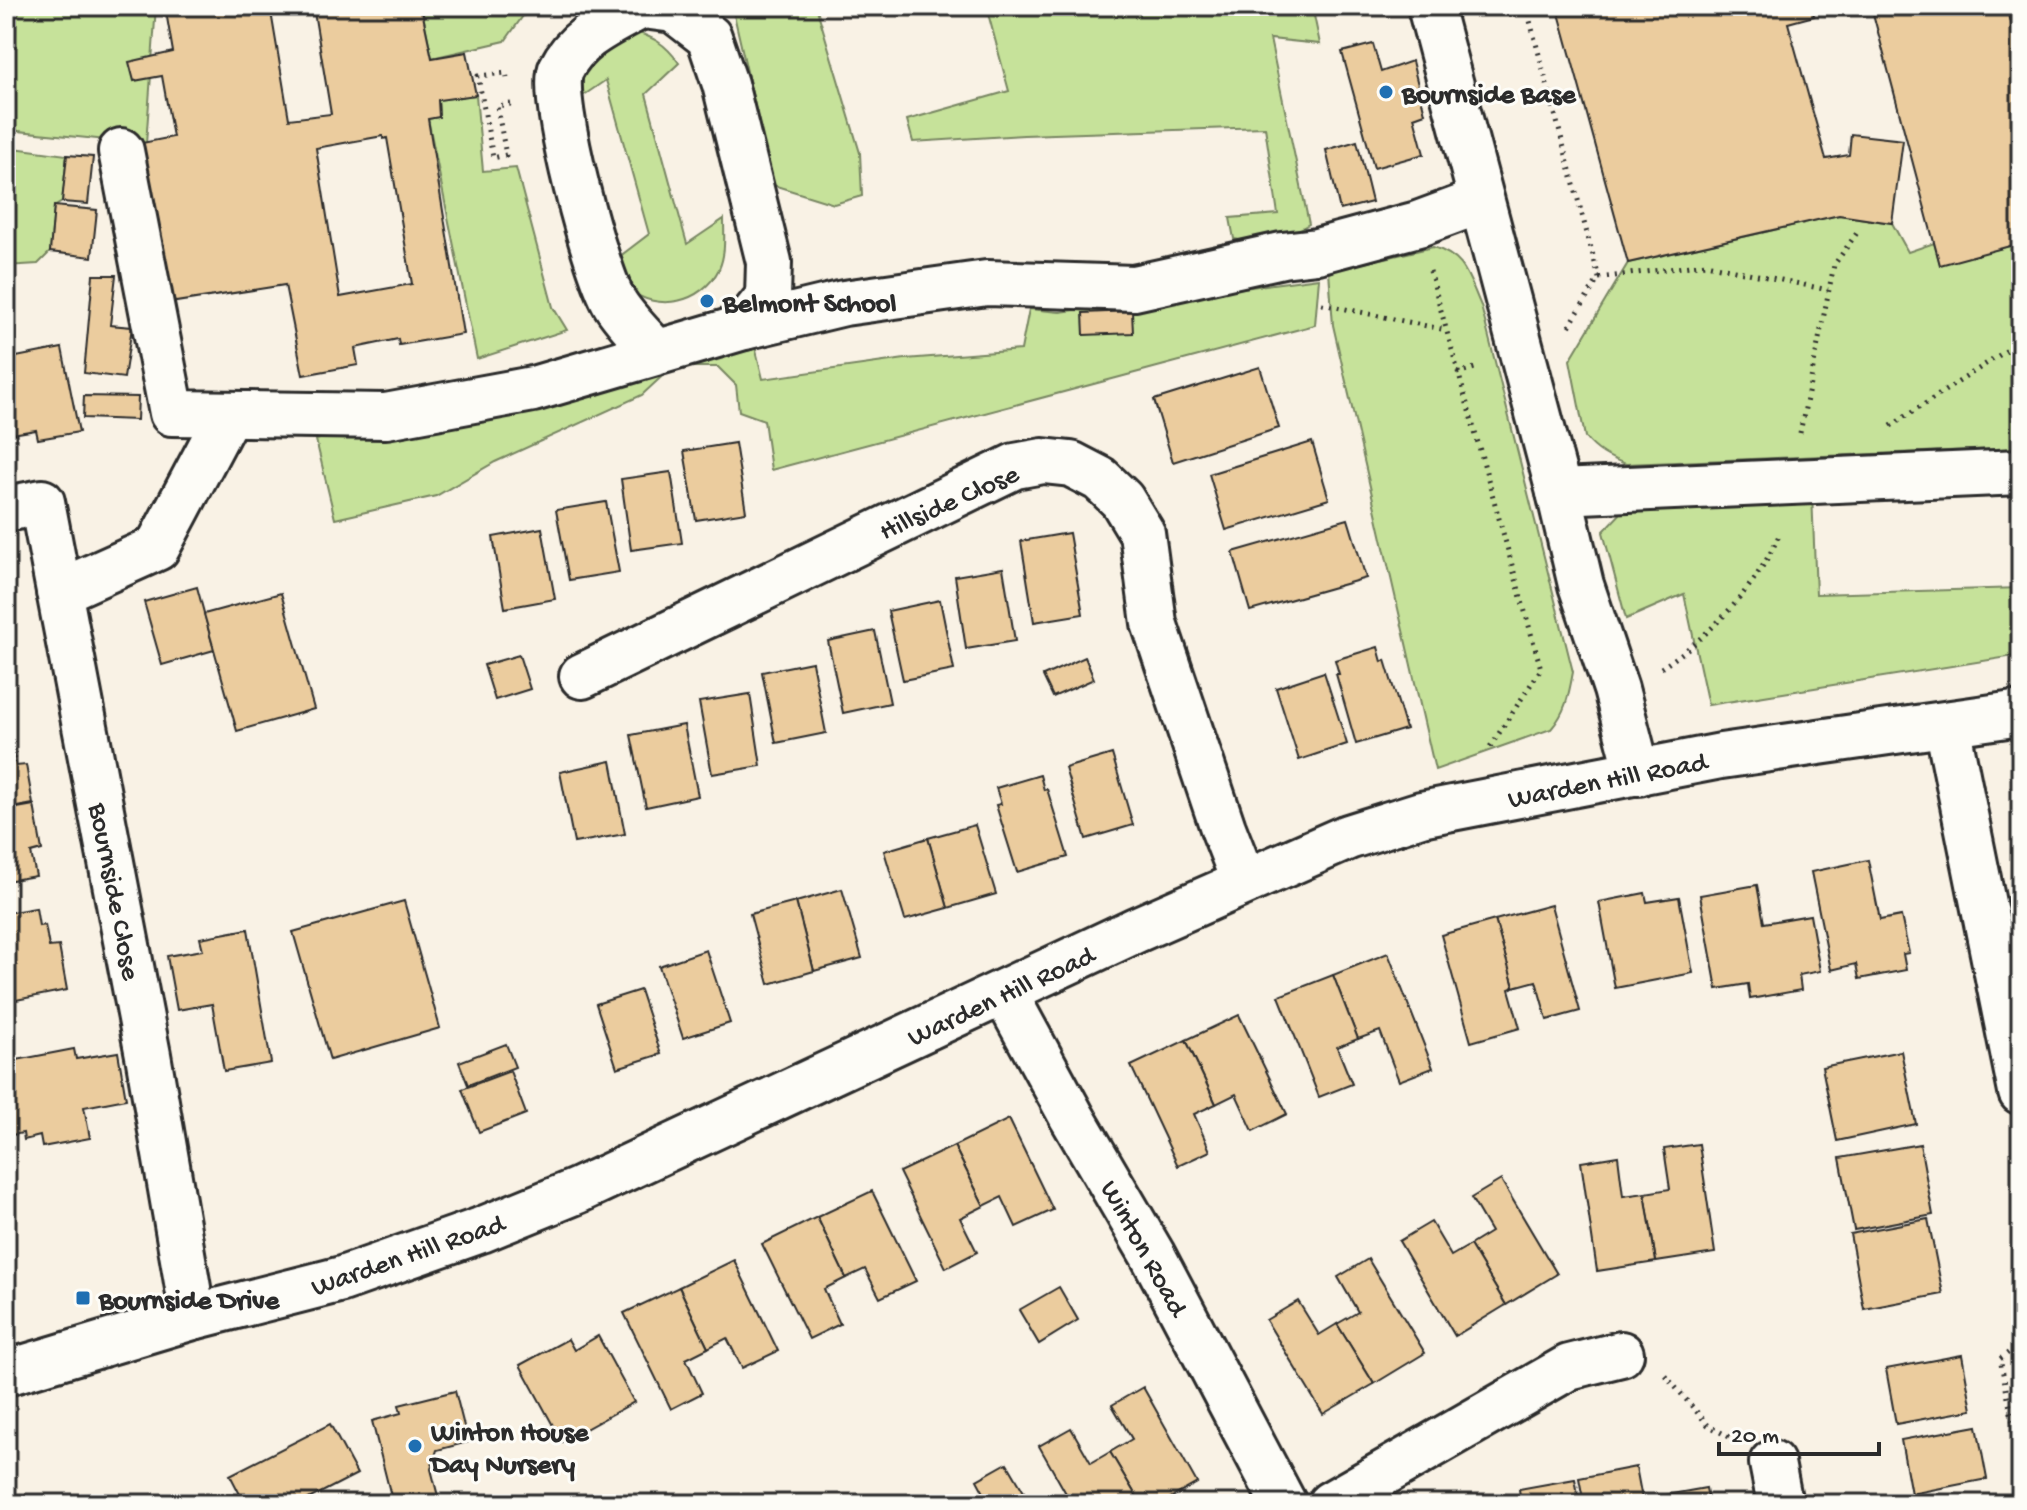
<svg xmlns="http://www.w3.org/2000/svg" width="2027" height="1510" font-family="'Gochi Hand',sans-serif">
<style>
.green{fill:#c6e29a;stroke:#788662;stroke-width:2}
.building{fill:#ebcc9e;stroke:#2b2b2b;stroke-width:2;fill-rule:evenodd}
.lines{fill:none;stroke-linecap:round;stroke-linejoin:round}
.minor-casing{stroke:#2b2b2b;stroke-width:50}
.path{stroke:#2b2b2b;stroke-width:5;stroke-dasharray:2 6;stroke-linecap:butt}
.minor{stroke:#fdfcf7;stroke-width:44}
.poi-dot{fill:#1f6fb2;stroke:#fdfcf7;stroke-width:3}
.labels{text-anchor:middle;stroke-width:6;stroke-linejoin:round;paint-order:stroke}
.poi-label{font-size:28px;font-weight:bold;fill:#2b2b2b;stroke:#fdfcf7;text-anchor:start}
.street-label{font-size:28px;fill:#2b2b2b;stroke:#fdfcf7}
</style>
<rect width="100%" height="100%" fill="#f9f2e5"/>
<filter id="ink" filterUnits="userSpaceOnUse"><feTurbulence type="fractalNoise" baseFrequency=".0125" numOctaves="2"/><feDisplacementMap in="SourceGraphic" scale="16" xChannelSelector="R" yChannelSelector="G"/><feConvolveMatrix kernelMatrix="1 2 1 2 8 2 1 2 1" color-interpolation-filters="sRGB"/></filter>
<g filter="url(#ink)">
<g class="green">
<path d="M 17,6 L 156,6 L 146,144 L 9,130 Z"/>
<path d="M 421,6 L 530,6 L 505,41 L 432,58 Z"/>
<path d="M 732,6 L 816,6 L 860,153 L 862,196 L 834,204 L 773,185 Z"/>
<path d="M 986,6 L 1312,6 L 1320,44 L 1270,39 L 1309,224 C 1288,237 1258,245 1234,239 L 1230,218 L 1278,214 L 1265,127 L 1024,135 L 913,142 L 907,120 L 1009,91 Z"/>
<path d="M 629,29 C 654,38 664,42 679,63 L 646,94 L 687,244 L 724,219 C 724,236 726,254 719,269 C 702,303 658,313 628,289 C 621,283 616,272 611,263 L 649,234 L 606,80 L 571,104 L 576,64 Z"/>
<path d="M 476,95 L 483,171 L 516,168 L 553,307 L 567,330 L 477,359 L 428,119 L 439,117 L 438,100 Z"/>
<path d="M 6,147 L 67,155 L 62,202 L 54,207 L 50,252 L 38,264 L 6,266 Z"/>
<path d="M 1839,215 L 1892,223 L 1908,252 L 1934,243 L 1940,264 L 2021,243 L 2021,448 L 1626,464 C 1609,458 1596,451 1585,437 L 1570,360 L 1628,263 Z"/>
<path d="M 1433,247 C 1466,257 1468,277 1481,306 L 1573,672 C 1569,694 1566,712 1551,729 L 1435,770 L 1333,325 L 1329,271 Z"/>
<path d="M 1319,278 L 1315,325 L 771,470 L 764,420 L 739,411 L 736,385 L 718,367 L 672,367 L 642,395 L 495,462 L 436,496 L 335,519 L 316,440 L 751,330 L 763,379 L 905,359 L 1021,350 L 1029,309 L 1060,312 Z"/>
<path d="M 1812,493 L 1816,594 L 2021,588 L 2021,655 L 1708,705 L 1684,594 L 1626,619 L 1603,532 L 1621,513 L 1643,502 Z"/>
</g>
<g class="building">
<path d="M 165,6 L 270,6 L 289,119 L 331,114 L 313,6 L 421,6 L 432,58 L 467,52 L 476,95 L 438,100 L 439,117 L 428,119 L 463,334 L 399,345 L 398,339 L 355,348 L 358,365 L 303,375 L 285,285 L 163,304 L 137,144 L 173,137 L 162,76 L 134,81 L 129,62 L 173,52 ZM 383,136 L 383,139 L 387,138 L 412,284 L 340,297 L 316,148 Z"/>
<path d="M 1557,6 L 1812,6 L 1814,16 L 1788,23 L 1826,159 L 1849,155 L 1851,134 L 1903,140 L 1892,223 L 1839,215 L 1628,263 Z"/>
<path d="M 1871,6 L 2007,6 L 2021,63 L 2021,243 L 1940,265 Z"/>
<path d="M 1373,44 L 1381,72 L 1412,61 L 1425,113 L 1414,117 L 1424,154 L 1374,168 L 1342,52 Z"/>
<path d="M 1357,141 L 1372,202 L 1340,210 L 1326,150 Z"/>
<path d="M 67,155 L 93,157 L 88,204 L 62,202 Z"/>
<path d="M 54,206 L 97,210 L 92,257 L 50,252 Z"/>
<path d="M 93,275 L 116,275 L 110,325 L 132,327 L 124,378 L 84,373 Z"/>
<path d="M 1132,311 L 1133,333 L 1084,335 L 1083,313 Z"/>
<path d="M 62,348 L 79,432 L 38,439 L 36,430 L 6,435 L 6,359 Z"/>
<path d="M 1260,367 L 1279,428 L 1173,462 L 1154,400 Z"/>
<path d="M 84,396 L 138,397 L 137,420 L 83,418 Z"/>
<path d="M 1312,442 L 1329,499 L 1226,530 L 1209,474 Z"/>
<path d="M 735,443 L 746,512 L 696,520 L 684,451 Z"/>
<path d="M 671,472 L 682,543 L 631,550 L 621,479 Z"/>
<path d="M 606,502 L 619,572 L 569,580 L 556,510 Z"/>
<path d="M 1348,519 L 1366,578 L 1250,611 L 1233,552 Z"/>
<path d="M 542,528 L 555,599 L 505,608 L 493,537 Z"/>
<path d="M 1069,533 L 1083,614 L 1034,622 L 1021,541 Z"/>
<path d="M 1003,568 L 1015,641 L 966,649 L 955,576 Z"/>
<path d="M 197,587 L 214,650 L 162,665 L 144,602 Z"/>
<path d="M 281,593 L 314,709 L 237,731 L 204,614 Z"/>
<path d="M 940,600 L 954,670 L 903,680 L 888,611 Z"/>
<path d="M 875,631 L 890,703 L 843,713 L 828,641 Z"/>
<path d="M 1378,647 L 1382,662 L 1385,660 L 1406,729 L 1356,744 L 1336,674 L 1339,674 L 1335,660 Z"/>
<path d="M 519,655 L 530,689 L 495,700 L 484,665 Z"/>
<path d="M 1085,657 L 1094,679 L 1053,697 L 1043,676 Z"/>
<path d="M 812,662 L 826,733 L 776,743 L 762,672 Z"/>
<path d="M 1324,672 L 1347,744 L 1299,760 L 1276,688 Z"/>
<path d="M 750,694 L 761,766 L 712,774 L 699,702 Z"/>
<path d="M 684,725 L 698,796 L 646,807 L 631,735 Z"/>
<path d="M 12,741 L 16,766 L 26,765 L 33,804 L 6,809 L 6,742 Z"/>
<path d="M 1112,754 L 1133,825 L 1086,839 L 1065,768 Z"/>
<path d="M 611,761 L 625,834 L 574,843 L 560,772 Z"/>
<path d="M 1040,775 L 1044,790 L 1047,789 L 1068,857 L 1017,872 L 996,805 L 1001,804 L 996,788 Z"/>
<path d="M 34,805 L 42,850 L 31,853 L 36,876 L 6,881 L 6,810 Z"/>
<path d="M 975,825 L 996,894 L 948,908 L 928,838 Z"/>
<path d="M 928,838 L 948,908 L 905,920 L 884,851 Z"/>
<path d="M 1868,860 L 1880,920 L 1901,916 L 1909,953 L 1903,954 L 1906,970 L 1859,979 L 1856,964 L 1831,970 L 1811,872 Z"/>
<path d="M 1757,885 L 1764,923 L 1810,915 L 1820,971 L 1799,975 L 1801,990 L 1750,999 L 1748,984 L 1717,989 L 1700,895 Z"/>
<path d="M 842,889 L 862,958 L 814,971 L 796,902 Z"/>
<path d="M 1645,893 L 1647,902 L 1679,897 L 1693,973 L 1615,988 L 1599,902 Z"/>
<path d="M 404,901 L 440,1028 L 330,1060 L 293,932 Z"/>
<path d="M 796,902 L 814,971 L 769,984 L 750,914 Z"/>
<path d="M 1551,905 L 1580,1011 L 1547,1020 L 1536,981 L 1514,987 L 1495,920 Z"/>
<path d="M 36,908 L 39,926 L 45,925 L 49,947 L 59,946 L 67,990 L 6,1002 L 6,913 Z"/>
<path d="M 1495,920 L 1514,987 L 1509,989 L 1520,1028 L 1471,1042 L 1441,935 Z"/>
<path d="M 248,929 L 271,1063 L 224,1071 L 212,1004 L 177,1010 L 167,956 L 203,950 L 200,938 Z"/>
<path d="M 706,950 L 730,1023 L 683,1038 L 659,966 Z"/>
<path d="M 1388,953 L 1433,1068 L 1399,1081 L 1380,1031 L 1358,1039 L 1333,975 Z"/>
<path d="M 1333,975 L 1358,1039 L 1337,1047 L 1352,1084 L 1319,1097 L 1279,996 Z"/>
<path d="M 640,990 L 661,1054 L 617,1068 L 596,1004 Z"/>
<path d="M 1239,1015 L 1287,1114 L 1253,1131 L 1236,1094 L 1216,1104 L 1186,1040 Z"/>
<path d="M 1186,1040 L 1216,1104 L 1194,1114 L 1210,1151 L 1178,1166 L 1131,1066 Z"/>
<path d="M 506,1044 L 515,1067 L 468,1085 L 459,1062 Z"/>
<path d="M 74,1049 L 76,1059 L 118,1052 L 126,1099 L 84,1107 L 90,1138 L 42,1147 L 40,1136 L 24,1140 L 23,1133 L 6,1136 L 6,1062 Z"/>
<path d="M 1901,1051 L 1916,1124 L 1837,1141 L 1822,1067 Z"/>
<path d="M 510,1071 L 526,1114 L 479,1132 L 462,1089 Z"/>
<path d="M 1009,1119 L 1053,1210 L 1016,1227 L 1002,1197 L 984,1206 L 954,1146 Z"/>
<path d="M 1699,1144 L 1715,1253 L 1656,1262 L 1645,1193 L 1670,1189 L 1664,1149 Z"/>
<path d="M 1920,1144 L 1933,1215 L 1854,1230 L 1840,1158 Z"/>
<path d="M 954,1146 L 984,1206 L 960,1218 L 977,1252 L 946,1268 L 899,1172 Z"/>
<path d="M 1618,1156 L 1623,1196 L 1645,1193 L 1656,1262 L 1597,1271 L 1581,1162 Z"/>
<path d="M 1501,1180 L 1557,1274 L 1506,1305 L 1470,1245 L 1491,1232 L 1471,1198 Z"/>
<path d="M 872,1191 L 916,1281 L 880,1298 L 865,1269 L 846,1278 L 817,1217 Z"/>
<path d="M 817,1217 L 846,1278 L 824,1289 L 840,1324 L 809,1339 L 762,1244 Z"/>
<path d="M 1928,1219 L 1943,1294 L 1864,1309 L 1850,1234 Z"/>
<path d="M 1431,1222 L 1451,1256 L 1470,1245 L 1506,1305 L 1455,1336 L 1399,1241 Z"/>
<path d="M 1368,1259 L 1425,1353 L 1374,1384 L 1337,1324 L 1358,1312 L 1338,1277 Z"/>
<path d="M 734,1260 L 778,1351 L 742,1368 L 727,1338 L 708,1348 L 679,1287 Z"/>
<path d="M 679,1287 L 708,1348 L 686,1359 L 702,1393 L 671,1409 L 624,1313 Z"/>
<path d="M 1059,1287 L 1078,1320 L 1039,1344 L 1019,1310 Z"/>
<path d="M 1298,1301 L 1319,1335 L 1337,1324 L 1374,1384 L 1323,1414 L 1266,1320 Z"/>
<path d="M 598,1336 L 634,1402 L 562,1442 L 520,1365 L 568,1339 L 574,1350 Z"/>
<path d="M 1962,1355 L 1972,1410 L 1896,1424 L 1886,1369 Z"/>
<path d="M 1143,1387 L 1197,1483 L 1160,1504 L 1141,1504 L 1110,1452 L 1132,1439 L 1112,1405 Z"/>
<path d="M 455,1391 L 468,1442 L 437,1450 L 431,1469 L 440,1504 L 393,1504 L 372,1421 L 401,1413 L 399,1405 Z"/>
<path d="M 330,1424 L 357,1474 L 299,1504 L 245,1504 L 230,1475 Z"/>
<path d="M 1977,1426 L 1987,1479 L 1911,1494 L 1901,1440 Z"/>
<path d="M 1071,1428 L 1091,1463 L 1110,1452 L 1141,1504 L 1072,1504 L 1039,1446 Z"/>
<path d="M 1007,1463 L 1031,1504 L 990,1504 L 977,1480 Z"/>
<path d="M 1636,1467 L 1643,1504 L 1584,1504 L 1579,1478 Z"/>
<path d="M 1575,1479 L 1580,1504 L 1521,1504 L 1519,1489 Z"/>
<path d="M 1706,1488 L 1709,1504 L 1650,1504 L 1649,1498 Z"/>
</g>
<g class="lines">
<defs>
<g id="minor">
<path d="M 641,6 C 611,23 577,36 561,69 C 548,95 597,278 616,305 C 627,322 643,337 656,352"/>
<path d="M 643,6 L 674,10 L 709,37 L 725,84 L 769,262 L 768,297 L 744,327"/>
<path d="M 1430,6 L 1559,492 L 1581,585 L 1616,689 L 1638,773"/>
<path d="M 121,151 L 172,413 L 386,416 L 533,389 L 744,327 L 844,303 L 987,283 L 1134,288 L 1282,255 L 1317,251 L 1418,224 L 1480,201"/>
<path d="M 1559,492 L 2021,472"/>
<path d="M 6,509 L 42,502 L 148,1055 L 193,1317"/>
<path d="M 59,592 L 157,548 L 228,414"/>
<path d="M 582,676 L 1015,466 L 1043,461 L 1071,464 L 1100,479 L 1122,500 L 1142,533 L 1154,623 L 1223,828 L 1244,882"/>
<path d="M 1947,725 L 2021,1092"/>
<path d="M 1004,992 L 1072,1117 L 1152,1254 L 1284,1504"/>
<path d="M 6,1373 L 193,1317 L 342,1279 L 481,1230 L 577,1191 L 1136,930 L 1348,837 L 1421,814 L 1721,756 L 2021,713"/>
<path d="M 1772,1463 L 1780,1504"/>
<path d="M 1330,1504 L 1569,1367 L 1621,1354"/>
</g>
</defs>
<use href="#minor" class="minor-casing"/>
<g class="path">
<path d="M 1526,6 L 1599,278 L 1567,330"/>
<path d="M 507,78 L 506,73 L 478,76 L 493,158 L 506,155 L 497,106 L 511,104"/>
<path d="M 1430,271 L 1541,669 L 1488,750"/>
<path d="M 1599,278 L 1706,264 L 1828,290"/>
<path d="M 1322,304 L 1446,330"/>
<path d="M 1457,373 L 1475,368"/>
<path d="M 1891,426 L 2021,341"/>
<path d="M 1800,433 L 1834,265 L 1859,230"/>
<path d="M 1661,668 C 1710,636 1757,587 1780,533"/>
<path d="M 2021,1343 L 2000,1359 L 2021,1461"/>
<path d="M 1665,1375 L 1708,1425 L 1729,1437"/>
</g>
<use href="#minor" class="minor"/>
</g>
</g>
<g class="poi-dot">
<circle cx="1386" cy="92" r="8"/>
<circle cx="707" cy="301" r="8"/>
<rect x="75" y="1290" width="16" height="16" rx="4"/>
<circle cx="415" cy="1446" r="8"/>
</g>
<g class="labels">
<g class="poi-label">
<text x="1402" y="102">Bournside Base</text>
<text x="723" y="311">Belmont School</text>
<text x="99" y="1308">Bournside Drive</text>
<text x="431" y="1440">Winton House<tspan x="431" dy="32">Day Nursery</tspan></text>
</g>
<g class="street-label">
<text transform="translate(948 500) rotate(-24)" y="10">Hillside Close</text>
<text transform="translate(1607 778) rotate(-11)" y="10">Warden Hill Road</text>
<text transform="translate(117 891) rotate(79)" y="10">Bournside Close</text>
<text transform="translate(1000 994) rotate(-25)" y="10">Warden Hill Road</text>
<text transform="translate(1146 1247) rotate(61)" y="10">Winton Road</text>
<text transform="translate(407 1253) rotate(-19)" y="10">Warden Hill Road</text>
</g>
</g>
<rect width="2027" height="1510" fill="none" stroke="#fdfcf7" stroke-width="32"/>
<rect x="16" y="16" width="1995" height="1478" fill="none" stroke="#2b2b2b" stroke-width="3" filter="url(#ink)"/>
<path d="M1719 1442v12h160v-12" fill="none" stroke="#2b2b2b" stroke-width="4"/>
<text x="1731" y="1442" font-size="24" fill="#2b2b2b" stroke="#fdfcf7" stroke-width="6" paint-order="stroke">20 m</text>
</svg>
